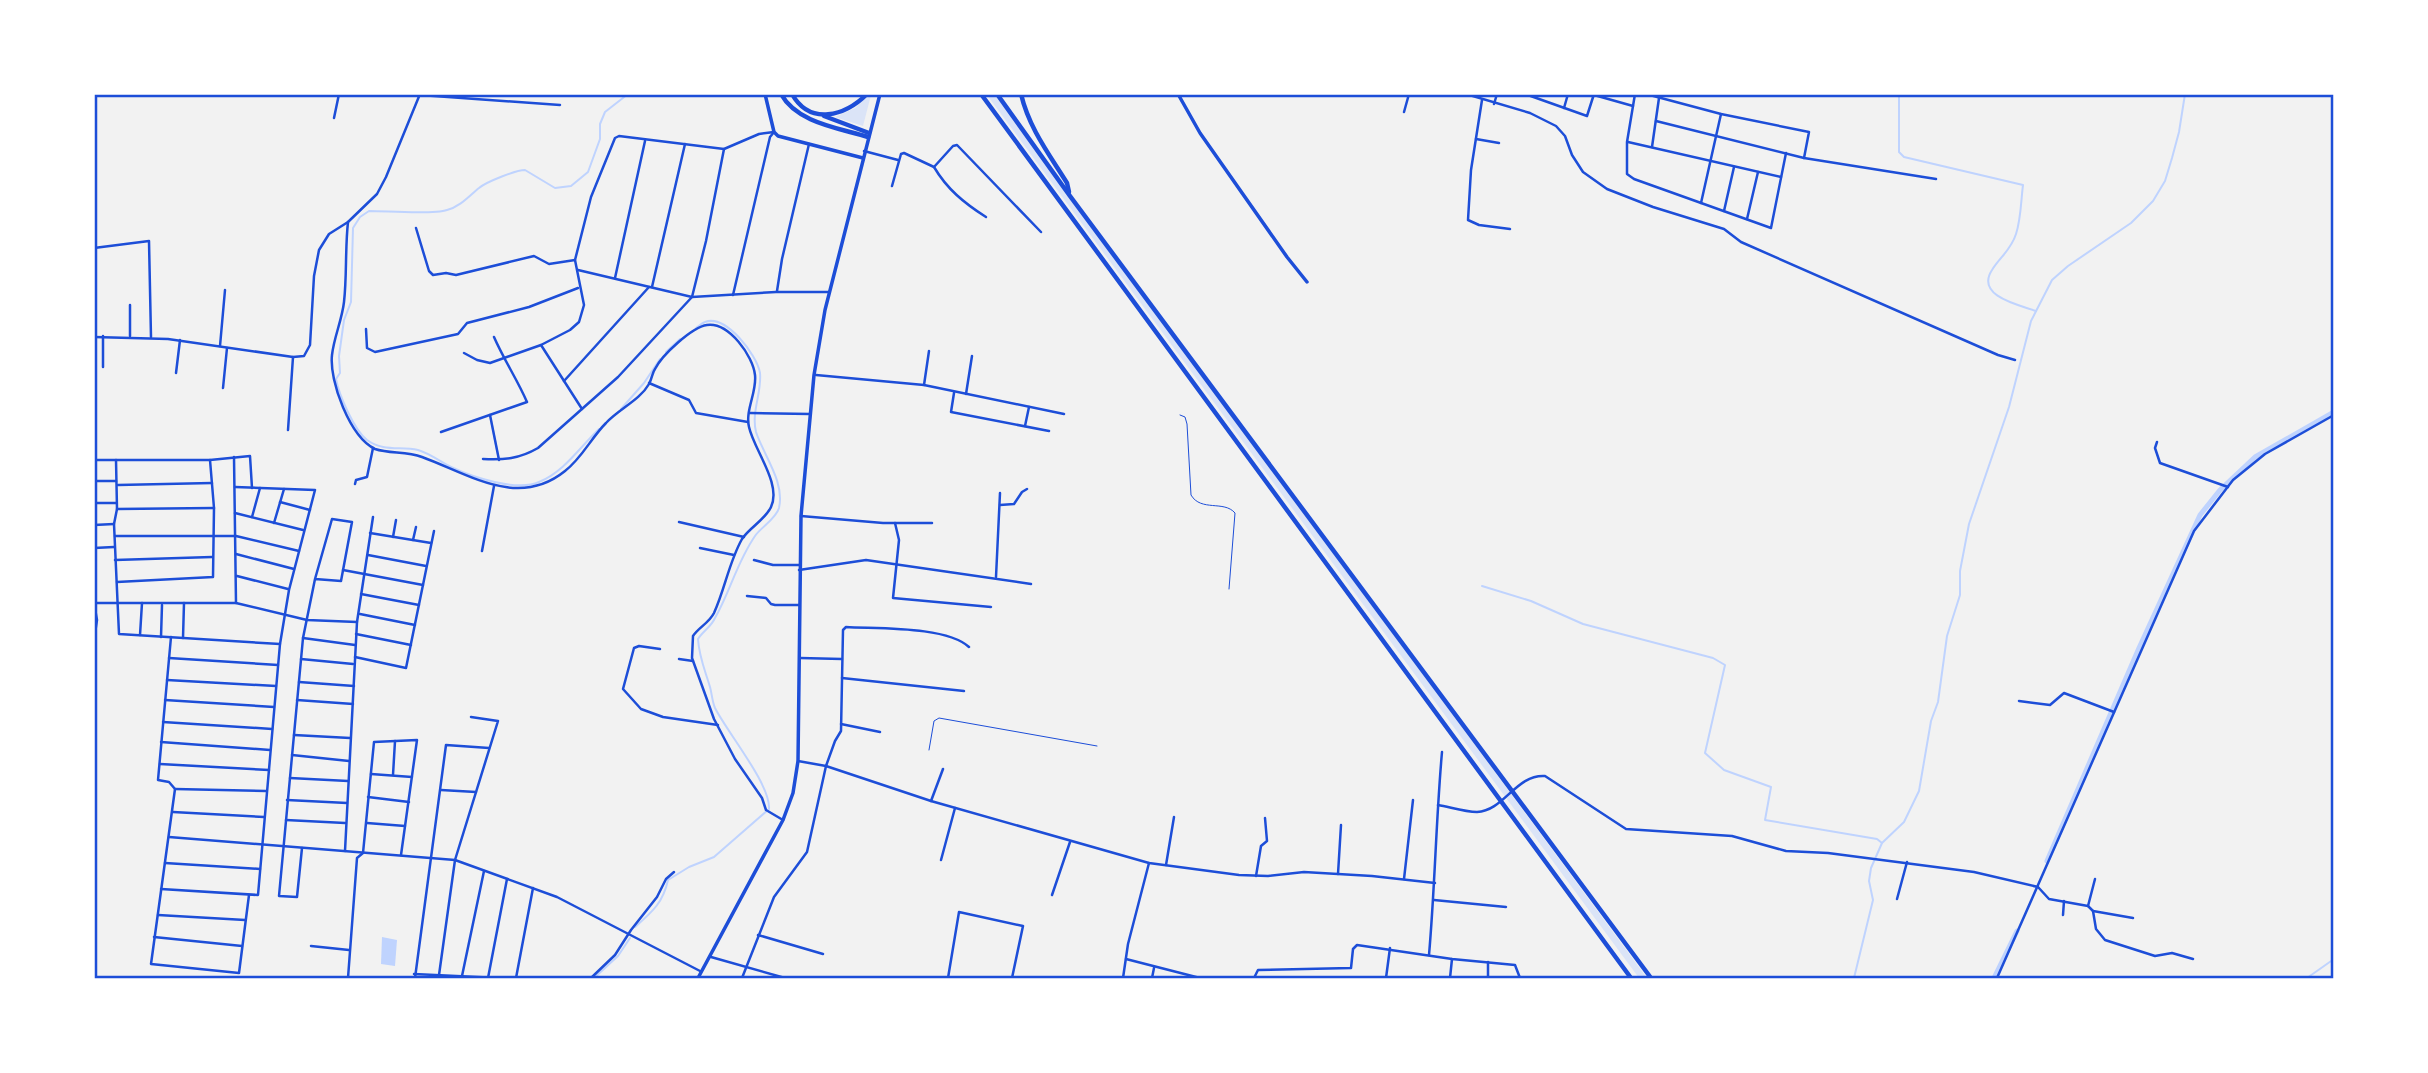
<svg xmlns="http://www.w3.org/2000/svg" width="2428" height="1073" font-family="'Sofia Sans Condensed',sans-serif">
<style>
.green{fill:#dbe4f7}
.water{fill:#bfd3fe}
.lines{fill:none;stroke-linecap:round;stroke-linejoin:round}
.stream{stroke:#bfd3fe;stroke-width:2}
.canal{stroke:#bfd3fe;stroke-width:5}
.service{stroke:#1d4ed8;stroke-width:1}
.minor{stroke:#1d4ed8;stroke-width:2.5}
.secondary{stroke:#1d4ed8;stroke-width:3.5}
.primary{stroke:#1d4ed8;stroke-width:3.5}
.trunk{stroke:#1d4ed8;stroke-width:3.5}
.motorway{stroke:#1d4ed8;stroke-width:4.5}
.neatline{fill:none;stroke:#1d4ed8;stroke-width:2.5}
</style>
<rect width="100%" height="100%" fill="#f2f2f2"/>
<g class="green">
<path d="M 869,95 L 871,95 L 863,126 L 835,117 L 855,108 Z"/>
<path d="M 987,95 L 995,95 L 1647,978 L 1639,978 Z"/>
</g>
<path class="water" d="M 382,937 L 397,940 L 395,966 L 381,964 Z"/>
<g class="lines">
<g class="stream">
<path d="M 1899,94 L 1899,152 L 1904,157 L 2023,185 C 2021,200 2021,219 2016,234 C 2011,250 2000,257 1992,270 C 1975,296 2019,305 2036,311"/>
<path d="M 666,352 L 680,339"/>
<path d="M 621,409 L 644,383 L 660,359"/>
<path d="M 599,429 C 580,447 564,472 539,482 C 517,492 472,477 451,467 C 441,462 429,453 418,450 C 400,446 384,452 367,440 C 354,430 339,395 336,379 L 340,373 L 339,356 L 344,320 L 351,302 L 353,228 L 360,217 L 369,211 C 387,211 433,215 447,210 C 460,207 470,195 479,188 C 486,182 516,170 525,170 L 555,188 L 571,186 L 588,172 L 600,139 L 600,124 L 605,112 L 628,94"/>
<path d="M 1482,586 L 1531,601 L 1583,624 L 1713,658 L 1725,665 L 1705,753 L 1724,770 L 1771,787 L 1765,820 L 1877,839 L 1882,843"/>
<path d="M 635,927 C 652,912 663,903 668,880 L 689,867 L 714,857 L 769,809 C 771,785 727,732 715,708 C 712,701 712,694 710,687 C 705,670 699,657 698,639 C 703,631 711,627 715,618 C 730,592 737,562 755,536 C 761,527 776,519 779,508 C 785,482 764,456 756,432 C 751,412 762,392 760,373 C 757,355 726,314 705,322 C 702,323 699,326 696,328"/>
<path d="M 594,978 L 618,956 L 630,938"/>
<path d="M 1854,978 L 1873,900 L 1869,881 L 1871,868 L 1882,843 L 1904,822 L 1919,791 L 1931,721 L 1938,702 L 1947,636 L 1960,595 L 1960,571 L 1969,524 L 2009,407 L 2031,321 L 2052,280 L 2068,266 L 2131,223 L 2153,201 L 2165,181 L 2172,158 L 2179,132 L 2185,94"/>
<path d="M 2307,978 L 2334,959"/>
</g>
<g class="canal">
<path d="M 2047,861 L 2139,648 L 2200,515 L 2220,490 L 2255,457 L 2334,412"/>
<path d="M 1994,978 L 2017,931"/>
</g>
<g class="service">
<path d="M 1180,415 L 1185,417 L 1187,424 L 1191,495 C 1201,512 1224,500 1235,513 L 1229,589"/>
<path d="M 929,750 L 934,721 L 939,718 L 1097,746"/>
</g>
<g class="minor">
<path d="M 1466,94 L 1530,113 L 1556,126 L 1565,136 L 1572,155 L 1583,172 L 1607,189 L 1653,207 L 1724,229 L 1741,242 L 1998,355 L 2015,360"/>
<path d="M 1525,94 L 1587,116 L 1594,94"/>
<path d="M 1635,94 L 1627,142 L 1627,174 L 1634,179 L 1771,228 L 1786,153"/>
<path d="M 1646,94 L 1721,114 L 1809,132 L 1804,158"/>
<path d="M 420,95 L 560,105"/>
<path d="M 1594,95 L 1633,106"/>
<path d="M 1482,100 L 1471,170 L 1468,220 L 1479,225 L 1510,229"/>
<path d="M 1494,104 L 1497,94"/>
<path d="M 1564,108 L 1568,94"/>
<path d="M 1404,112 L 1409,94"/>
<path d="M 334,118 L 339,94"/>
<path d="M 1656,121 L 1804,158 L 1936,179"/>
<path d="M 1476,139 L 1499,143"/>
<path d="M 1628,142 L 1781,177"/>
<path d="M 1652,147 L 1659,98"/>
<path d="M 864,151 L 898,160"/>
<path d="M 934,167 C 947,189 964,203 986,217"/>
<path d="M 892,186 L 901,154 L 904,153 L 934,167 L 953,146 L 957,145 L 1041,232"/>
<path d="M 1701,203 L 1721,114"/>
<path d="M 1724,211 L 1734,167"/>
<path d="M 1747,219 L 1758,172"/>
<path d="M 348,222 C 345,249 347,276 344,302 C 342,320 334,337 332,355 C 329,381 350,437 375,449 C 390,454 406,451 422,457 C 469,474 518,509 565,471 C 582,458 591,438 606,423 C 619,409 640,400 649,384 C 652,379 652,373 655,369 C 662,355 692,327 707,325 C 729,322 753,356 755,375 C 757,392 745,410 749,427 C 754,450 782,484 771,507 C 765,520 750,527 742,539 C 729,562 725,589 714,613 C 709,623 699,627 693,636 L 692,658 L 714,719 L 735,759 L 762,798 L 766,810 L 783,820"/>
<path d="M 416,228 L 429,271 L 433,275 L 446,273 L 456,275 L 534,256 L 549,264 L 575,260"/>
<path d="M 94,248 L 149,241 L 151,337"/>
<path d="M 578,270 L 692,297 L 776,292 L 829,292"/>
<path d="M 615,278 L 645,141"/>
<path d="M 652,287 L 685,144"/>
<path d="M 777,291 L 782,259 L 809,144"/>
<path d="M 733,295 L 770,137 L 774,132"/>
<path d="M 366,329 L 367,348 L 375,352 L 458,334 L 467,323 L 529,307 L 578,288"/>
<path d="M 103,336 L 103,367"/>
<path d="M 130,336 L 130,305"/>
<path d="M 94,337 L 168,339 L 293,357 L 304,356 L 310,345 L 314,276 L 319,250 L 329,234 L 348,222 L 377,194 L 386,177 L 420,94"/>
<path d="M 541,345 L 582,409"/>
<path d="M 220,346 L 225,290"/>
<path d="M 464,353 L 477,360 L 490,363 L 541,345 L 570,330 L 579,322 L 584,305 L 575,260 L 591,197 L 615,138 L 619,136 L 724,149 L 759,134 L 774,132"/>
<path d="M 176,373 L 180,340"/>
<path d="M 816,375 L 924,385 L 1064,414"/>
<path d="M 564,381 L 649,287"/>
<path d="M 649,383 L 689,400 L 696,413 L 748,422"/>
<path d="M 924,385 L 929,351"/>
<path d="M 223,388 L 227,348"/>
<path d="M 954,393 L 951,412 L 1049,431"/>
<path d="M 966,394 L 972,356"/>
<path d="M 750,413 L 810,414"/>
<path d="M 490,415 L 499,460"/>
<path d="M 1025,426 L 1029,407"/>
<path d="M 288,430 L 293,357"/>
<path d="M 441,432 L 527,402 C 517,379 504,360 494,337"/>
<path d="M 2157,442 L 2155,448 L 2160,463 L 2228,487"/>
<path d="M 234,457 L 236,603"/>
<path d="M 483,459 C 504,460 519,459 538,448 L 618,377 L 692,297 L 706,241 L 724,149"/>
<path d="M 94,460 L 210,460 L 250,456 L 252,488"/>
<path d="M 116,460 L 117,509 L 114,524 L 119,634 L 280,644"/>
<path d="M 94,481 L 116,481"/>
<path d="M 355,484 L 356,480 L 367,477 L 373,448"/>
<path d="M 118,485 L 212,483"/>
<path d="M 280,502 L 310,510"/>
<path d="M 94,503 L 116,503"/>
<path d="M 1000,505 L 1014,504 L 1022,492 L 1027,489"/>
<path d="M 117,509 L 214,508"/>
<path d="M 235,513 L 303,530"/>
<path d="M 801,516 L 883,523 L 932,523"/>
<path d="M 252,517 L 260,488"/>
<path d="M 679,522 L 744,537"/>
<path d="M 274,523 L 284,489"/>
<path d="M 895,523 L 899,540 L 893,598 L 991,607"/>
<path d="M 94,525 L 114,524"/>
<path d="M 370,533 L 431,543"/>
<path d="M 115,536 L 236,536 L 299,551"/>
<path d="M 393,537 L 396,520"/>
<path d="M 413,540 L 416,527"/>
<path d="M 94,548 L 114,547"/>
<path d="M 700,548 L 734,555"/>
<path d="M 482,551 L 494,486"/>
<path d="M 236,554 L 294,569"/>
<path d="M 368,555 L 426,566"/>
<path d="M 115,560 L 212,557"/>
<path d="M 754,560 L 773,565 L 800,565"/>
<path d="M 343,570 L 423,585"/>
<path d="M 799,570 L 866,560 L 1031,584"/>
<path d="M 237,576 L 288,589"/>
<path d="M 996,577 L 1000,493"/>
<path d="M 117,582 L 213,577 L 214,508 L 210,460"/>
<path d="M 361,594 L 419,605"/>
<path d="M 747,596 L 766,598 L 771,604 L 775,605 L 799,605"/>
<path d="M 94,603 L 236,603 L 307,620 L 357,622"/>
<path d="M 94,603 L 97,620 L 94,640"/>
<path d="M 360,614 L 415,625"/>
<path d="M 356,634 L 411,645"/>
<path d="M 140,635 L 142,603"/>
<path d="M 161,637 L 162,605"/>
<path d="M 171,637 L 158,780 L 169,782 L 175,789 L 151,964 L 239,973 L 249,895"/>
<path d="M 183,638 L 184,603"/>
<path d="M 303,638 L 355,645"/>
<path d="M 660,649 L 639,646 L 634,648 L 623,689 L 641,709 L 663,717 L 718,725"/>
<path d="M 355,657 L 406,668 L 434,531"/>
<path d="M 169,658 L 278,665"/>
<path d="M 800,658 L 842,659"/>
<path d="M 301,659 L 353,664"/>
<path d="M 679,659 L 693,661"/>
<path d="M 842,678 L 964,691"/>
<path d="M 167,680 L 276,686"/>
<path d="M 299,682 L 354,686"/>
<path d="M 165,700 L 274,707"/>
<path d="M 297,700 L 353,704"/>
<path d="M 2019,701 L 2050,705 L 2064,693 L 2114,712"/>
<path d="M 163,722 L 272,729"/>
<path d="M 841,724 L 880,732"/>
<path d="M 294,735 L 350,738"/>
<path d="M 161,742 L 270,750"/>
<path d="M 292,755 L 349,761"/>
<path d="M 798,761 L 826,766 L 931,801 L 1149,863 L 1239,875 L 1268,876 L 1304,872 L 1372,876 L 1435,883"/>
<path d="M 160,764 L 269,770"/>
<path d="M 371,774 L 412,777"/>
<path d="M 393,775 L 395,741"/>
<path d="M 290,778 L 348,781"/>
<path d="M 175,789 L 266,791"/>
<path d="M 441,790 L 476,792"/>
<path d="M 368,797 L 409,802"/>
<path d="M 287,800 L 347,803"/>
<path d="M 931,801 L 943,769"/>
<path d="M 1438,805 C 1450,807 1464,812 1477,812 C 1504,811 1516,774 1545,776 L 1626,829 L 1732,836 L 1786,851 L 1828,853 L 1974,872 L 2038,887 L 2049,899 L 2088,906 L 2093,911 L 2096,929 L 2105,940 L 2155,956 L 2172,953 L 2193,959"/>
<path d="M 173,812 L 264,817"/>
<path d="M 286,820 L 345,823"/>
<path d="M 367,823 L 405,826"/>
<path d="M 169,837 L 455,860 L 557,897 L 700,971"/>
<path d="M 302,848 L 297,897 L 279,896 L 303,638 L 315,579 L 332,519 L 352,522 L 341,581 L 315,579"/>
<path d="M 345,851 L 357,622 L 373,517"/>
<path d="M 941,860 L 955,808"/>
<path d="M 165,863 L 260,869"/>
<path d="M 1166,865 L 1174,817"/>
<path d="M 1338,874 L 1341,825"/>
<path d="M 1256,876 L 1261,846 L 1267,841 L 1265,818"/>
<path d="M 1404,879 L 1413,800"/>
<path d="M 161,889 L 258,895 L 280,644 L 289,590 L 315,490 L 235,487"/>
<path d="M 1052,895 L 1070,842"/>
<path d="M 1897,899 L 1907,862"/>
<path d="M 1434,900 L 1506,907"/>
<path d="M 2088,906 L 2095,879"/>
<path d="M 2093,911 L 2133,918"/>
<path d="M 158,915 L 245,920"/>
<path d="M 2063,915 L 2064,901"/>
<path d="M 758,935 L 823,954"/>
<path d="M 154,937 L 242,946"/>
<path d="M 311,946 L 349,950"/>
<path d="M 1429,955 C 1435,887 1436,819 1442,752"/>
<path d="M 711,957 L 785,978"/>
<path d="M 1126,959 L 1200,978"/>
<path d="M 414,974 L 499,978"/>
<path d="M 439,975 L 455,860 L 498,721 L 471,717"/>
<path d="M 462,976 L 484,871"/>
<path d="M 348,978 L 357,858 L 363,853 L 374,742 L 417,740 L 401,855"/>
<path d="M 415,978 L 446,745 L 489,748"/>
<path d="M 488,978 L 507,879"/>
<path d="M 516,978 L 533,888"/>
<path d="M 591,978 L 615,955 L 631,930 L 657,897 L 666,879 L 674,872"/>
<path d="M 742,978 L 774,897 L 807,852 L 826,766 L 835,741 L 841,731 L 843,630 L 846,627 C 878,629 946,626 969,647"/>
<path d="M 948,978 L 959,912 L 1023,926 L 1012,978"/>
<path d="M 1123,978 L 1128,944 L 1149,863"/>
<path d="M 1152,978 L 1154,968"/>
<path d="M 1254,978 L 1258,970 L 1351,968 L 1353,949 L 1357,945 L 1452,959 L 1515,965 L 1520,978"/>
<path d="M 1386,978 L 1390,948"/>
<path d="M 1450,978 L 1452,959"/>
<path d="M 1488,978 L 1488,962"/>
<path d="M 1997,978 L 2194,531 L 2233,480 L 2265,454 L 2334,415"/>
</g>
<path class="secondary" d="M 765,94 L 774,132 L 778,136 L 863,158"/>
<path class="primary" d="M 1178,94 L 1200,133 L 1287,257 L 1307,282"/>
<path class="trunk" d="M 698,978 L 783,820 L 793,793 L 798,761 L 801,516 L 814,375 L 825,310 L 880,94"/>
<g class="motorway">
<path d="M 781,94 C 797,123 839,128 868,137"/>
<path d="M 792,94 C 810,126 845,116 867,94"/>
<path d="M 981,94 L 1631,978"/>
<path d="M 997,94 L 1070,196 L 1651,978"/>
<path d="M 1021,94 C 1029,128 1049,154 1067,183 L 1069,192"/>
<path d="M 824,116 L 869,133"/>
</g>
</g>
<rect width="2428" height="1073" fill="none" stroke="#ffffff" stroke-width="192"/>
<rect x="96" y="96" width="2236" height="881" class="neatline"/>
</svg>
